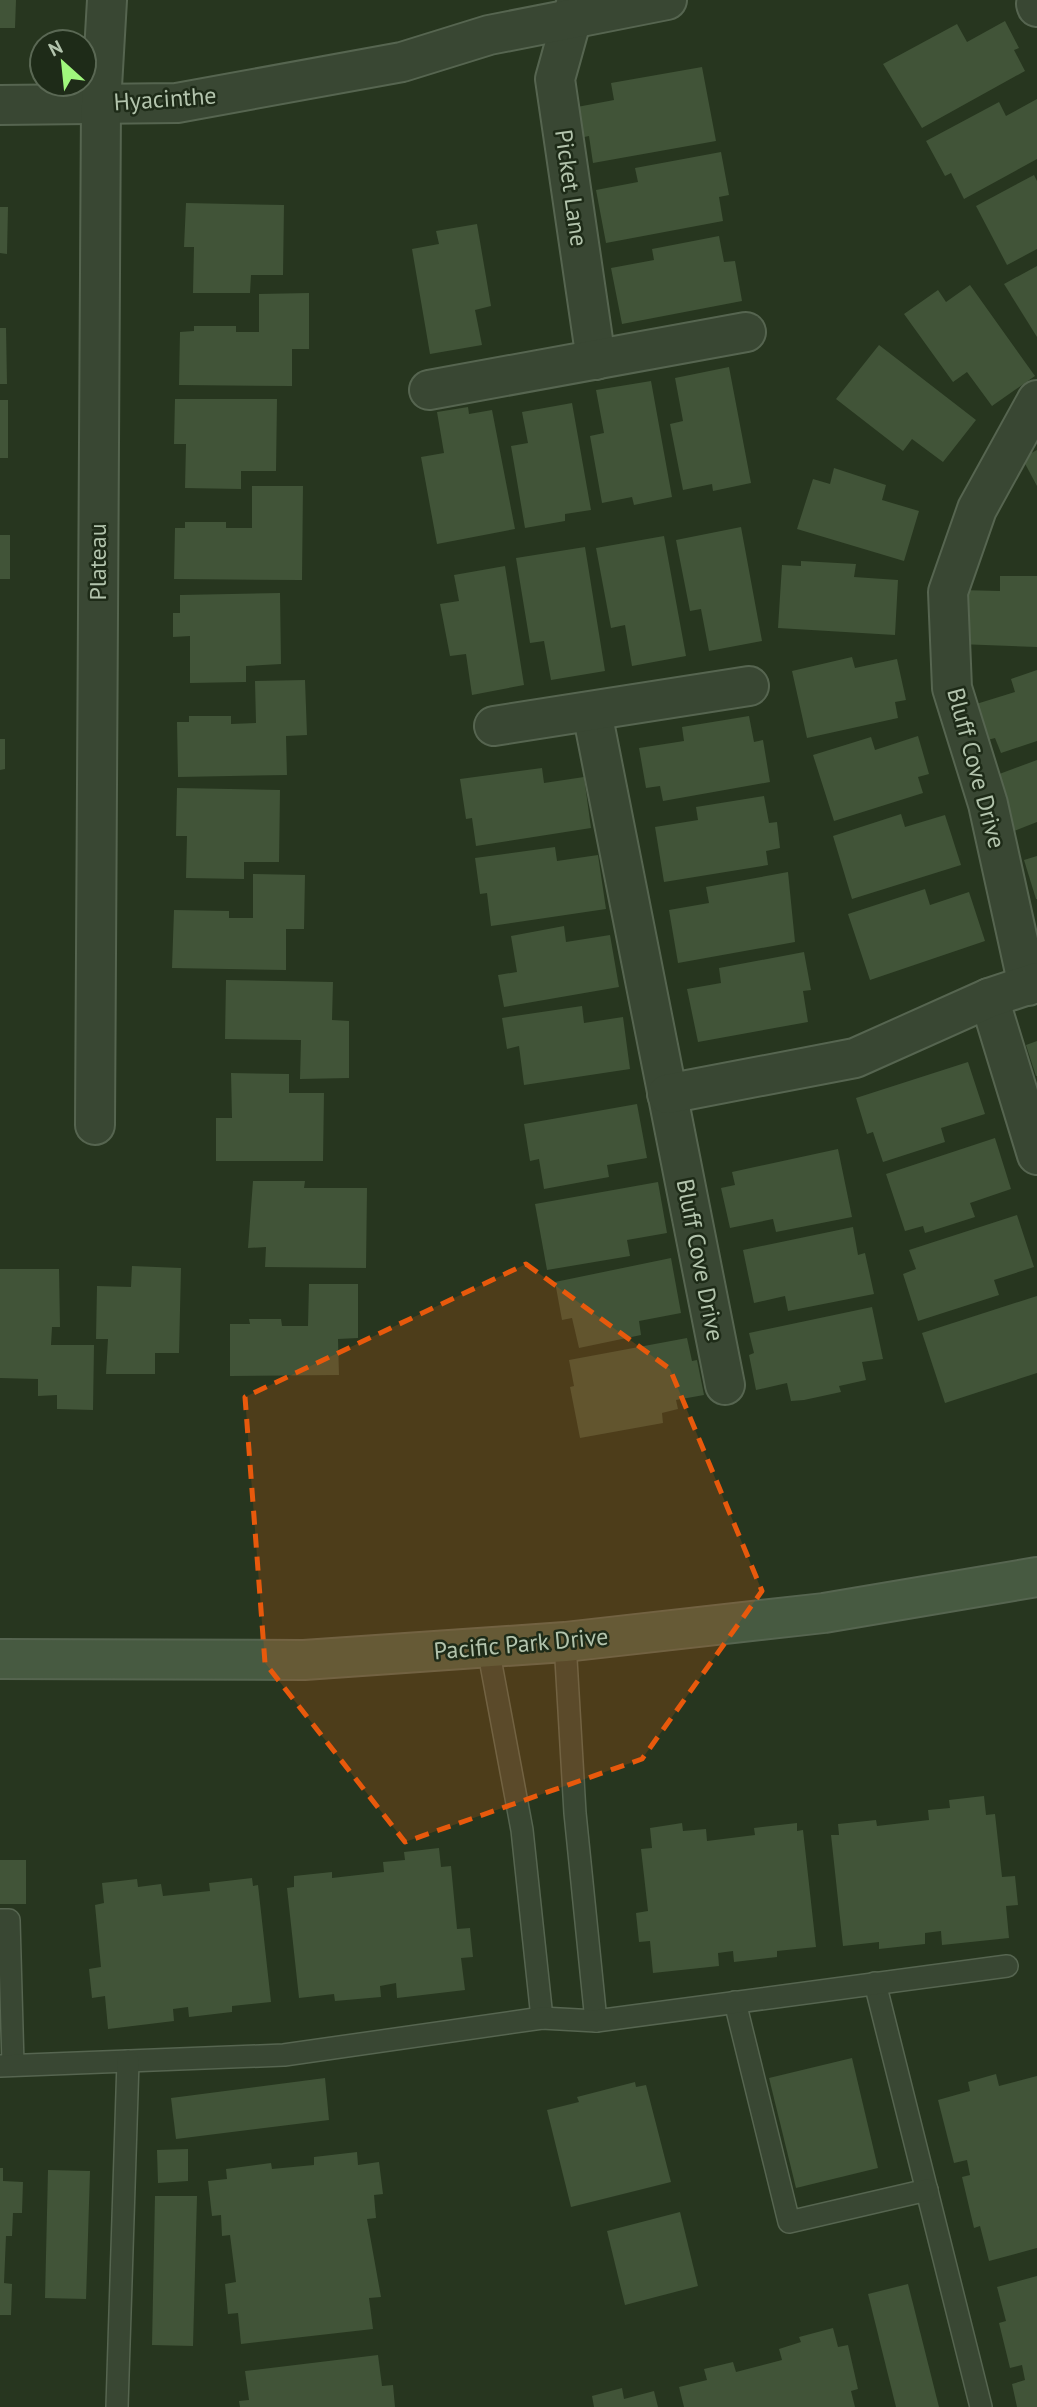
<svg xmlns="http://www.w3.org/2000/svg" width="1037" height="2407" font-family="'PT Sans',sans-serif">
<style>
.building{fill:#415438}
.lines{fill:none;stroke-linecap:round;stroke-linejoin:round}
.lane-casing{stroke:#566550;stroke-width:24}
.street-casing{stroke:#566550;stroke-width:42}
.secondary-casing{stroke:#566550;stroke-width:42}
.lane{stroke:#394733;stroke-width:21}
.street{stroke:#394733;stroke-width:38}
.secondary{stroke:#475a41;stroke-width:38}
.marked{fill:#e8590c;fill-opacity:0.2;stroke:#e8590c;stroke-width:5;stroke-dasharray:14 9;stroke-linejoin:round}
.labels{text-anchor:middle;stroke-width:5;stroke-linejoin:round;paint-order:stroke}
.street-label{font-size:24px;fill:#b3c4ad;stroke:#1e2b18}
</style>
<rect width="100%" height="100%" fill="#27361f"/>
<g class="building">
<path d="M 0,0 L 16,0 L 15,28 L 0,28 Z"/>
<path d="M 1005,21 L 1019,48 L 1014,50 L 1025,71 L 922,128 L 883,64 L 957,24 L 967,42 Z"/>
<path d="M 702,67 L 716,141 L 593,163 L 589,136 L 584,137 L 577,107 L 614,100 L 611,83 Z"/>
<path d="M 1037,99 L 1037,159 L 964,199 L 951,173 L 945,176 L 926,141 L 999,102 L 1006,116 Z"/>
<path d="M 721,152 L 729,195 L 719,197 L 723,221 L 606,243 L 596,190 L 638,182 L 635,168 Z"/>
<path d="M 1034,175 L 1037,181 L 1037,249 L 1007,265 L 976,206 Z"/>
<path d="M 186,203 L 284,205 L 283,275 L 251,275 L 250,293 L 193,293 L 194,247 L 184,247 Z"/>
<path d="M 0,207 L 8,207 L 7,254 L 0,253 Z"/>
<path d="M 477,224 L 491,306 L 475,310 L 482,345 L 430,354 L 412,249 L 439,244 L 436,231 Z"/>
<path d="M 719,236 L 724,262 L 735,261 L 742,301 L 622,324 L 611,268 L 654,260 L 652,249 Z"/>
<path d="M 1037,266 L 1037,337 L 1004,284 Z"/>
<path d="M 970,285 L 1035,376 L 992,406 L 967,372 L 953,382 L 904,314 L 938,290 L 946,302 Z"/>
<path d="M 309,293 L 309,349 L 292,349 L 292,386 L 179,385 L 180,332 L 194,331 L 194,326 L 236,326 L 236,332 L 259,332 L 259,294 Z"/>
<path d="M 0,328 L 6,328 L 7,384 L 0,384 Z"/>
<path d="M 879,345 L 976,420 L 943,462 L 912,439 L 903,451 L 836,399 Z"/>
<path d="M 729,367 L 751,483 L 713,491 L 712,484 L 683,490 L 670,424 L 683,421 L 675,378 Z"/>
<path d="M 651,381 L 672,497 L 634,505 L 632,497 L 602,503 L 590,436 L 604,433 L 596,390 Z"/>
<path d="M 175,399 L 277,399 L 276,471 L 241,471 L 241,489 L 185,488 L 186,444 L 174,444 Z"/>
<rect x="0" y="400" width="8" height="58"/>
<path d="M 572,403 L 591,510 L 565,514 L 565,521 L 525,528 L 511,446 L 528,443 L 522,412 Z"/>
<path d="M 468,407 L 469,414 L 492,410 L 515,529 L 437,544 L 421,457 L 444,453 L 437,412 Z"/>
<path d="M 1037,450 L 1037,486 L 1022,458 Z"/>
<path d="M 834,468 L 886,485 L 882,500 L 919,511 L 904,561 L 797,529 L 813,479 L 830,484 Z"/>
<path d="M 252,486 L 303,486 L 302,580 L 174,579 L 175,528 L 185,528 L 185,522 L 226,522 L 226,528 L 252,528 Z"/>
<path d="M 741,527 L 762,641 L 709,651 L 701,609 L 690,611 L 676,540 Z"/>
<rect x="0" y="535" width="10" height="44"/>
<path d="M 664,536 L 686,656 L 632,666 L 625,625 L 611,628 L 596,548 Z"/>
<path d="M 585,547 L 605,671 L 551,680 L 544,641 L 530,643 L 516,558 Z"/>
<path d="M 801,561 L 856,564 L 854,577 L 898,580 L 895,635 L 778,628 L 782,565 L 801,566 Z"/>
<path d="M 505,566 L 524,685 L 472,695 L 466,654 L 450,656 L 440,604 L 459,601 L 454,575 Z"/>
<path d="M 1000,576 L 1037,576 L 1037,647 L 958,644 L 959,590 L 1000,591 Z"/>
<path d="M 280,593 L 281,664 L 246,666 L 246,682 L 190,683 L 190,636 L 173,637 L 173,613 L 180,613 L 180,595 Z"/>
<path d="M 852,657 L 855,668 L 897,659 L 906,700 L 895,702 L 898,718 L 807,738 L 792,671 Z"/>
<path d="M 1037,670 L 1037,741 L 1001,753 L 995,738 L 984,741 L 973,705 L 1015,692 L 1011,679 Z"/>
<path d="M 305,680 L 307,735 L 286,736 L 287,775 L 178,777 L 177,722 L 189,722 L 189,716 L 231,716 L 231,724 L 256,723 L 255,681 Z"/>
<path d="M 749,716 L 754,742 L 763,740 L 770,782 L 663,801 L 660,786 L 646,788 L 639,748 L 684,741 L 682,727 Z"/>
<path d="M 918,736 L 929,774 L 918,777 L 923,793 L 834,821 L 813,755 L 871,737 L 875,750 Z"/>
<path d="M 0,739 L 5,739 L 5,769 L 0,770 Z"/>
<path d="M 1037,760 L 1037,822 L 1014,831 L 994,776 Z"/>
<path d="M 542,768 L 544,783 L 584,777 L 591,828 L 476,846 L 472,818 L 466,819 L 460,779 Z"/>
<path d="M 177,788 L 280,790 L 279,862 L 244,862 L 244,879 L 186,878 L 187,836 L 176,836 Z"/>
<path d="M 764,796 L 769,823 L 777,822 L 780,848 L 766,851 L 768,865 L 664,882 L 655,827 L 698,820 L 696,807 Z"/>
<path d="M 901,814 L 905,827 L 945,815 L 961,865 L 852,899 L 833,836 Z"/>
<path d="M 555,847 L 557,861 L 598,855 L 606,909 L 491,926 L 487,893 L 480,894 L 475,858 Z"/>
<path d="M 1037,856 L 1037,899 L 1036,899 L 1024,860 Z"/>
<path d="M 788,872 L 795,942 L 678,963 L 669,910 L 709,903 L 706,887 Z"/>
<path d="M 253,874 L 305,875 L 304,929 L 286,929 L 286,970 L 172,968 L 174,910 L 229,911 L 229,918 L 253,918 Z"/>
<path d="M 925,889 L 930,905 L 969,892 L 985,941 L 870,980 L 848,914 Z"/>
<path d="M 564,926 L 566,942 L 610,935 L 619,987 L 504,1007 L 498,975 L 517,972 L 511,936 Z"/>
<path d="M 804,952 L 811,990 L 803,991 L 808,1022 L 698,1042 L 687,989 L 721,983 L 719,968 Z"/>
<path d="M 226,980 L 333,982 L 332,1020 L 349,1021 L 349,1078 L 300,1079 L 301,1040 L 225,1039 Z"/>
<path d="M 582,1006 L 584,1023 L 623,1017 L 630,1069 L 524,1085 L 519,1046 L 507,1049 L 502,1018 Z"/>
<path d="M 1037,1041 L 1037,1076 L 1036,1076 L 1026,1045 Z"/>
<path d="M 968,1062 L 985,1114 L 941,1128 L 945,1142 L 883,1162 L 873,1132 L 867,1134 L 856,1098 Z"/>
<path d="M 231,1073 L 289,1074 L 289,1093 L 324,1093 L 323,1161 L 216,1161 L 216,1118 L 232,1118 Z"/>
<path d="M 637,1104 L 647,1158 L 607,1165 L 609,1177 L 544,1189 L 539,1159 L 530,1161 L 524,1124 Z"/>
<path d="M 995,1138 L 1011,1189 L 970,1203 L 975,1217 L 925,1233 L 923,1226 L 905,1231 L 886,1174 Z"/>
<path d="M 838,1149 L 852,1217 L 776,1232 L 773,1219 L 730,1228 L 721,1188 L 735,1185 L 732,1172 Z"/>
<path d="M 253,1181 L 305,1181 L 304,1188 L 367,1188 L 366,1268 L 265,1267 L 266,1247 L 248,1248 Z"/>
<path d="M 658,1182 L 667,1233 L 627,1240 L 630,1256 L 547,1270 L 535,1204 Z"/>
<path d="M 1017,1215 L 1034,1267 L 994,1280 L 999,1295 L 918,1321 L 903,1274 L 916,1269 L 909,1250 Z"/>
<path d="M 853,1227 L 858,1255 L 865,1253 L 874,1294 L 788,1311 L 785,1296 L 754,1303 L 743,1250 Z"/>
<path d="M 671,1258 L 681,1313 L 639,1321 L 641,1335 L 579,1348 L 572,1318 L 562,1320 L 555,1282 Z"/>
<path d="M 132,1266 L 181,1268 L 179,1353 L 155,1353 L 155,1374 L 106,1374 L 108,1339 L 96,1339 L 97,1286 L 131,1287 Z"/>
<path d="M 0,1269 L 59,1269 L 60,1327 L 52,1327 L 51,1345 L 94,1345 L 93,1410 L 57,1409 L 57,1395 L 38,1396 L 38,1379 L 0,1378 Z"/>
<path d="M 309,1284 L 358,1284 L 358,1338 L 338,1339 L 339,1375 L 230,1376 L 230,1324 L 250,1324 L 249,1319 L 281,1319 L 282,1326 L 308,1326 Z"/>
<path d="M 1037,1296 L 1037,1373 L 945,1403 L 922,1333 Z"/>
<path d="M 872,1307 L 883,1359 L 862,1362 L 866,1380 L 839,1386 L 841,1392 L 804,1400 L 791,1401 L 787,1383 L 756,1390 L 749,1355 L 754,1353 L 749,1333 Z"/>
<path d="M 687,1338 L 692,1361 L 697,1360 L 704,1395 L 676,1400 L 678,1409 L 662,1413 L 663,1423 L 580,1438 L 570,1387 L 574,1386 L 569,1360 Z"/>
<path d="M 984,1796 L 986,1815 L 995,1814 L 1002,1877 L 1015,1876 L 1018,1905 L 1006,1906 L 1009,1938 L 942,1945 L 941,1931 L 925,1933 L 925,1944 L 879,1949 L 879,1942 L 843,1946 L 831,1835 L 839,1835 L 838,1824 L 876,1820 L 877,1826 L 929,1820 L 928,1810 L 950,1808 L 949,1800 Z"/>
<path d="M 682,1823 L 683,1831 L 706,1829 L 707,1841 L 755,1835 L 754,1828 L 797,1823 L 797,1831 L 803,1830 L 816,1947 L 777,1951 L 777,1957 L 734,1962 L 733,1951 L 718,1953 L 719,1966 L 653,1973 L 650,1941 L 639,1942 L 636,1913 L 648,1911 L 641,1849 L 652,1848 L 650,1828 Z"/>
<path d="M 439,1848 L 441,1867 L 451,1866 L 457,1929 L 470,1928 L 473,1957 L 461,1958 L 465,1990 L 397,1998 L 396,1983 L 380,1986 L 381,1997 L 335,2001 L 334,1994 L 299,1998 L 287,1888 L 294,1887 L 294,1876 L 332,1872 L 332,1878 L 384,1872 L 383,1862 L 405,1860 L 404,1852 Z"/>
<rect x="0" y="1860" width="26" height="44"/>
<path d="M 252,1878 L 253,1886 L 258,1885 L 271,2002 L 232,2006 L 232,2012 L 189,2017 L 188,2007 L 173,2009 L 174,2021 L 108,2029 L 105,1996 L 92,1998 L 89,1969 L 101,1967 L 95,1905 L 104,1903 L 102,1883 L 137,1879 L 138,1887 L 161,1884 L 163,1896 L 210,1891 L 209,1883 Z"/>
<path d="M 852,2058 L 878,2168 L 796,2188 L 769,2078 Z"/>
<path d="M 996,2074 L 999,2086 L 1037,2076 L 1037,2248 L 989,2261 L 980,2226 L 974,2228 L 962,2177 L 970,2175 L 967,2160 L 954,2163 L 938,2100 L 970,2091 L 968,2082 Z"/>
<path d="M 325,2078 L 329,2120 L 176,2139 L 171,2098 Z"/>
<path d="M 635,2082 L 636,2087 L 646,2085 L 671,2182 L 571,2207 L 547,2110 L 579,2102 L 577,2097 Z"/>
<path d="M 188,2149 L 188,2181 L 158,2183 L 157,2150 Z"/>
<path d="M 357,2152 L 358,2165 L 379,2162 L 383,2194 L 374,2195 L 376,2218 L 367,2219 L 381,2297 L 369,2298 L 373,2329 L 241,2344 L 238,2313 L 228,2314 L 225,2284 L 236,2282 L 230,2235 L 222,2236 L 221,2215 L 212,2216 L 208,2181 L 227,2179 L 226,2169 L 271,2163 L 272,2169 L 314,2165 L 314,2157 Z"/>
<path d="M 0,2168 L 3,2168 L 3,2181 L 23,2182 L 22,2213 L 13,2213 L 12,2236 L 6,2236 L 4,2283 L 12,2284 L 11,2315 L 0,2315 Z"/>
<path d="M 48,2170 L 90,2171 L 86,2299 L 45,2298 Z"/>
<path d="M 155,2196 L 197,2196 L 193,2346 L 152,2345 Z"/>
<path d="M 680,2212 L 698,2286 L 625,2305 L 607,2231 Z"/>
<path d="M 1037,2276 L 1037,2407 L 1017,2407 L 1012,2384 L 1025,2380 L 1022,2365 L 1010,2368 L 999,2323 L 1006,2321 L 997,2287 Z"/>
<path d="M 908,2284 L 939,2407 L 896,2407 L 868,2294 Z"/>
<path d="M 833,2328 L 838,2347 L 848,2345 L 858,2389 L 851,2391 L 855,2407 L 684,2407 L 679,2387 L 707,2380 L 704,2369 L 733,2362 L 736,2372 L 782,2360 L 779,2349 L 801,2342 L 799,2337 Z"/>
<path d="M 378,2355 L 382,2386 L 393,2385 L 395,2407 L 240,2407 L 239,2401 L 249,2400 L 245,2371 Z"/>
<path d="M 622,2388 L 624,2399 L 654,2391 L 658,2407 L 594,2407 L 592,2396 Z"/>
</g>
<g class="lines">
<defs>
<g id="lane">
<path d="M 565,1642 L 575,1813 L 596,2021"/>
<path d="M 488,1648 L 522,1830 L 542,2018"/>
<path d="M 0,1920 L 9,1920 L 13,2065"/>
<path d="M 875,1983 L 981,2407"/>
<path d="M 735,2002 L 789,2222 L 927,2190"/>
<path d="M 0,2066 L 284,2055 L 542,2018 L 596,2021 L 1007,1966"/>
<path d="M 117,2407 L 128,2061"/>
</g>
<g id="street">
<path d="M 577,0 L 555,79 L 596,360"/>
<path d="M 1036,4 L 1037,7"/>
<path d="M 0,105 L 177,103 L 402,62 L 489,35 L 667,0"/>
<path d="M 429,390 L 746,332"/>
<path d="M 592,712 L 725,1385"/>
<path d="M 494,726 L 749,686"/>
<path d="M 1028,986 L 988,804 L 952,688 L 948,592 L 977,509 L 1037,400"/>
<path d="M 989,998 L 1037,1155"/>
<path d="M 667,1094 L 855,1058 L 989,998 L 1037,982"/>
<path d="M 95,1125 L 101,104 L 107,0"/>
</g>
<path id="secondary" d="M 0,1659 L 304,1660 L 565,1642 L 824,1613 L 1037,1577"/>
</defs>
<use href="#lane" class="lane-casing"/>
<use href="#street" class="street-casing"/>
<use href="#secondary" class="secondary-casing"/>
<use href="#lane" class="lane"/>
<use href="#street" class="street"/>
<use href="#secondary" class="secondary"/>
</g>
<path class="marked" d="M 526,1264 L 670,1369 L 762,1591 L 642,1759 L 405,1842 L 265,1663 L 245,1397 Z"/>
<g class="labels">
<g class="street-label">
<text transform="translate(165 99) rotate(-4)" y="8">Hyacinthe</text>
<text transform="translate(571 188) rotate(82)" y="8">Picket Lane</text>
<text transform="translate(98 562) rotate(-90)" y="8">Plateau</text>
<text transform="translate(976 768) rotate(75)" y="8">Bluff Cove Drive</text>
<text transform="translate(700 1260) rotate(79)" y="8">Bluff Cove Drive</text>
<text transform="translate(521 1644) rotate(-5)" y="8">Pacific Park Drive</text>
</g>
</g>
<g transform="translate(63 63) rotate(333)"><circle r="33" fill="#1e2b18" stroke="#5a6854" stroke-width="2"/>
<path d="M0-5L12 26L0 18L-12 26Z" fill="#a0f87d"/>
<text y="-10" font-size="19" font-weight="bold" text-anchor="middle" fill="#b3c4ad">N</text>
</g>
</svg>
